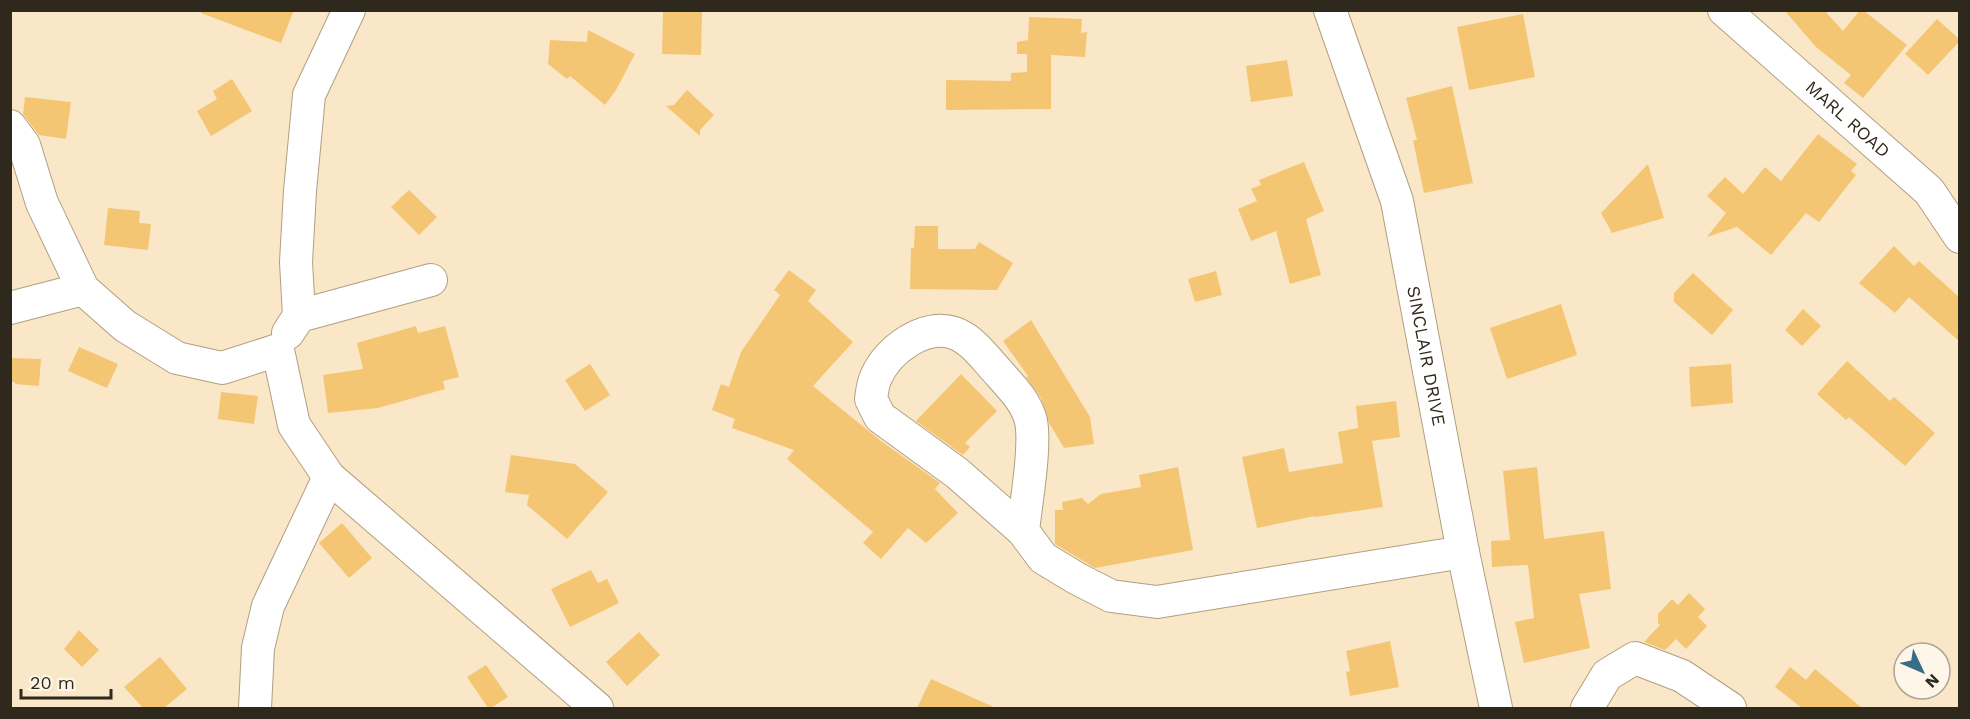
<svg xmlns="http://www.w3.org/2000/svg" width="1970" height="719" font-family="'Work Sans',sans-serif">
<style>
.building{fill:#f4c673}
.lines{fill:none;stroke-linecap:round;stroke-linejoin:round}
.minor-casing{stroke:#b19f81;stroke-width:34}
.minor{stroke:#fff;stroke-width:32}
.labels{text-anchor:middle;stroke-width:6;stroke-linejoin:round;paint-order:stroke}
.street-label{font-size:18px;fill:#2f281c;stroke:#fdf6e9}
</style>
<rect width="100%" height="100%" fill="#fae7c7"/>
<g class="building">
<path d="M 202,10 L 294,10 L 281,43 L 201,13 Z"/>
<path d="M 1784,10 L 1824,10 L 1843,31 L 1860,10 L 1863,10 L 1907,45 L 1863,98 L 1844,83 L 1851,75 L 1816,47 Z"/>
<path d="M 663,12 L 702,12 L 701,55 L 662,54 Z"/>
<path d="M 1523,14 L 1535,77 L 1469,90 L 1457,27 Z"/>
<path d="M 1029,17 L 1082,19 L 1081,33 L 1087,32 L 1085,57 L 1051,55 L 1051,109 L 946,110 L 946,80 L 1011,81 L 1011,73 L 1027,72 L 1027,54 L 1017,54 L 1017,42 L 1028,40 Z"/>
<path d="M 1937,19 L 1959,39 L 1959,42 L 1928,75 L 1905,54 Z"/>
<path d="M 588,30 L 635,54 L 616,90 L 605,105 L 570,76 L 567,79 L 548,64 L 550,40 L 587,42 Z"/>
<path d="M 1287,60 L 1293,96 L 1251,102 L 1246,66 Z"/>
<path d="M 232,79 L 252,111 L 211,136 L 197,111 L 217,99 L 213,91 Z"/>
<path d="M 1452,86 L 1473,183 L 1424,193 L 1413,140 L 1417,140 L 1406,98 Z"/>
<path d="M 687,90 L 714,115 L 700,130 L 700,136 L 666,106 L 674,105 Z"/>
<path d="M 25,97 L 71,102 L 66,139 L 39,135 L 23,114 Z"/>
<path d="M 1818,134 L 1857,164 L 1851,171 L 1856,175 L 1819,222 L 1806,213 L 1771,255 L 1737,227 L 1707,237 L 1726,213 L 1707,196 L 1725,177 L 1743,194 L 1765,167 L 1781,181 Z"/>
<path d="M 1304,162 L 1324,211 L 1306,219 L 1321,275 L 1290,284 L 1276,231 L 1251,241 L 1238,209 L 1257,201 L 1251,189 L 1261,185 L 1259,180 Z"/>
<path d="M 1648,164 L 1664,218 L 1612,233 L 1601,213 Z"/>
<path d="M 409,190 L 437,217 L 419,235 L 391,207 Z"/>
<path d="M 108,208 L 140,211 L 139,223 L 151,224 L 148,250 L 104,245 Z"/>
<path d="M 915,226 L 938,226 L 938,249 L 975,249 L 979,242 L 1013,263 L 997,290 L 910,289 L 911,248 L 914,248 Z"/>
<path d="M 1894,246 L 1914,266 L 1919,261 L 1959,297 L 1959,341 L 1909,297 L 1895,313 L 1859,283 Z"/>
<path d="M 789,270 L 816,290 L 808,301 L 853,342 L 813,386 L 881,441 L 940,483 L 935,489 L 958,513 L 926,543 L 908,528 L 881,559 L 863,543 L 873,532 L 787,459 L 794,450 L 732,428 L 735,419 L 712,410 L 721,384 L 729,387 L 741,352 L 780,295 L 774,290 Z"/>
<path d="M 1216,271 L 1222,295 L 1195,302 L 1188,279 Z"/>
<path d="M 1693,273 L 1733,310 L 1712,335 L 1674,302 L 1674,293 Z"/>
<path d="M 1561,304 L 1577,355 L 1507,379 L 1490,328 Z"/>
<path d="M 1803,309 L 1821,326 L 1802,346 L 1785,330 Z"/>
<path d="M 1031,320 L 1090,417 L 1094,444 L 1064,448 L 1049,423 L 1041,398 L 1026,377 L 1028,376 L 1003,341 Z"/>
<path d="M 416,326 L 418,333 L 445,326 L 459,377 L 443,381 L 445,389 L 378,408 L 328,413 L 323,375 L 363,369 L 357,343 Z"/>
<path d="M 79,347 L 118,364 L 107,388 L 68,371 Z"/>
<path d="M 10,358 L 41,359 L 39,386 L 15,384 L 15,382 L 10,382 Z"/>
<path d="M 1847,361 L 1890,401 L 1894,397 L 1935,433 L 1905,466 L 1849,417 L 1846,420 L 1817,394 Z"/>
<path d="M 590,364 L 610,395 L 585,411 L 565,380 Z"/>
<path d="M 1731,364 L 1733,403 L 1691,407 L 1689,367 Z"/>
<path d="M 961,374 L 997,411 L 965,443 L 970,447 L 963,455 L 916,421 Z"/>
<path d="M 221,392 L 258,396 L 254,424 L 218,419 Z"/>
<path d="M 1396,401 L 1400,437 L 1372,441 L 1383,507 L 1315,517 L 1315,516 L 1257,528 L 1242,457 L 1284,448 L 1289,472 L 1343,463 L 1338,432 L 1358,428 L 1356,406 Z"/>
<path d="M 511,455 L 575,464 L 608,492 L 567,539 L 527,505 L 529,495 L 505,492 Z"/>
<path d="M 1178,467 L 1193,550 L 1095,568 L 1055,544 L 1055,510 L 1063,510 L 1062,502 L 1082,498 L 1088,504 L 1101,494 L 1141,487 L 1139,475 Z"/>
<path d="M 1537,467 L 1544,539 L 1604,531 L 1611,589 L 1579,594 L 1590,648 L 1524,663 L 1515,622 L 1534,618 L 1528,565 L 1492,567 L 1491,541 L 1510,540 L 1503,471 Z"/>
<path d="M 342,523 L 372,558 L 349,578 L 319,543 Z"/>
<path d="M 591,570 L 598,583 L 607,579 L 619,603 L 570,627 L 551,589 Z"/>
<path d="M 1689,593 L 1705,609 L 1698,617 L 1707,626 L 1686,649 L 1676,639 L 1665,650 L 1644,642 L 1660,625 L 1658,623 L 1658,614 L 1672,599 L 1678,605 Z"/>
<path d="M 79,630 L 99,650 L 82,667 L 64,649 Z"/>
<path d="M 639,632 L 660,655 L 627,686 L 606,662 Z"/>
<path d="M 1390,641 L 1399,687 L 1350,696 L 1346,672 L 1350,671 L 1346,651 Z"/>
<path d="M 160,657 L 187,689 L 164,708 L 143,708 L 124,687 Z"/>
<path d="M 486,665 L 508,697 L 491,708 L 488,708 L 467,677 Z"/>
<path d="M 1790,667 L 1806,680 L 1815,669 L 1862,708 L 1802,708 L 1775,687 Z"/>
<path d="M 931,679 L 996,708 L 917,708 Z"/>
</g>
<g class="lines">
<defs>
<g id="minor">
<path id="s1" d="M 1330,10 L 1397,201 L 1463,552 L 1496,708"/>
<path id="s2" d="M 1724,10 L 1929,191 L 1960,237"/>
<path d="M 10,126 L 24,145 L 42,203 L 83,289 L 125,326 L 177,358 L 222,368 L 278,350 L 294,425 L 329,477 L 597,708"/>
<path d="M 10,308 L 83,289"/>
<path d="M 299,316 L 296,262 L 300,191 L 309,95 L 349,10"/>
<path d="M 288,333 L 299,316 L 431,280"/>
<path d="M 1023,531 L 957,473 L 880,417 L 871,399 C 872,392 873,383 876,377 C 888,350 924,323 954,333 C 972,339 985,358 998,372 C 1011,387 1026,401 1031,421 C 1036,447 1026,503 1023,531 L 1043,558 L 1076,578 L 1111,596 L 1157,602 L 1463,552"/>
<path d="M 255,708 L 258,648 L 268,606 L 329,477"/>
<path d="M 1587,708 L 1607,675 L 1635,658 L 1682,676 L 1730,708"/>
</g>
</defs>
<use href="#minor" class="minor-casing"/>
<use href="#minor" class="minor"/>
</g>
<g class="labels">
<g class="street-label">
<text dy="6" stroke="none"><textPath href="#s2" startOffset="165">MARL ROAD</textPath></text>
<text dy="6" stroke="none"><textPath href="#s1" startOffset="360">SINCLAIR DRIVE</textPath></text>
</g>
</g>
<rect width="1970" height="719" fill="none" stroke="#2f281c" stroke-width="24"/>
<g transform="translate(1922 671) rotate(134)"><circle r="28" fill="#fdf6e9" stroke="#aba497" stroke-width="1.5"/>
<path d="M0-4.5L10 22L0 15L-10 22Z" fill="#366e88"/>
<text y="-9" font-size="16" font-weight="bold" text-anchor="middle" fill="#2f281c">N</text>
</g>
<path d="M21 689v9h90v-9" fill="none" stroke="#2f281c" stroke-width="3"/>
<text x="30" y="689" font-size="18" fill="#2f281c" stroke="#fdf6e9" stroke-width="4.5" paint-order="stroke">20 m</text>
</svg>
